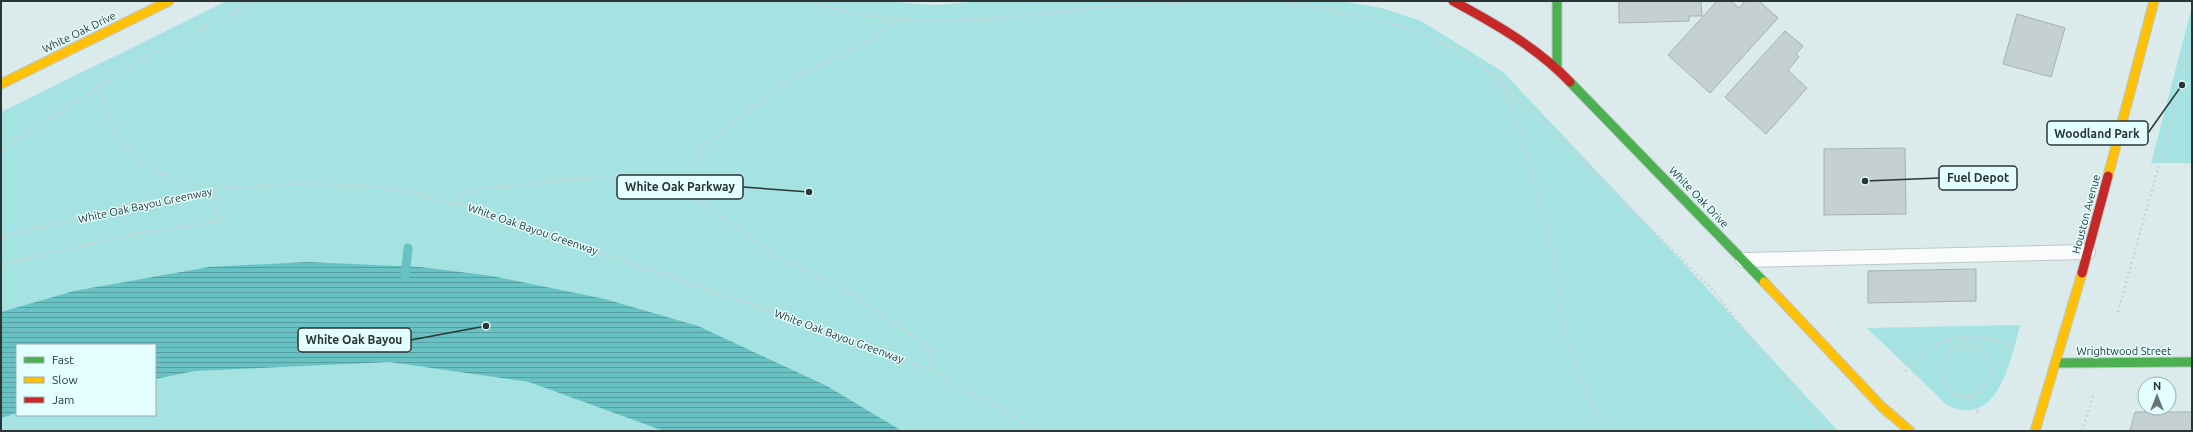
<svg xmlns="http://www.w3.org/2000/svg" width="2193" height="432" font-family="Ubuntu,sans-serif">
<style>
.park{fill:#a5e3e3;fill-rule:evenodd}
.water{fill:url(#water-rules)}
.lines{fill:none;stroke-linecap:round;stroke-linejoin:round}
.stream{stroke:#68c2c3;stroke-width:9}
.building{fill:#c5d1d1;stroke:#a5b1b1}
.lane-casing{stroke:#bcc8c8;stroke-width:16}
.fast-casing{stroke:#bcc8c8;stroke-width:11}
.slow-casing{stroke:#bcc8c8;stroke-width:11}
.jam-casing{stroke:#bcc8c8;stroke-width:11}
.path{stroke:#cdd2d2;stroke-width:2.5;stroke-dasharray:2 3;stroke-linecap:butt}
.lane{stroke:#fafcfc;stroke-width:14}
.fast{stroke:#4caf50;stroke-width:9}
.slow{stroke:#ffc107;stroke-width:9}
.jam{stroke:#c62828;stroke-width:9}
.labels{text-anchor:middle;stroke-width:3;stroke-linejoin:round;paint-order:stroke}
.street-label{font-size:11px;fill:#2b3535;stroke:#e3fefe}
.leader{fill:none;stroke:#2b3535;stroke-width:1.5}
.callout-dot{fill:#2b3535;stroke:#e3fefe;stroke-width:1.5}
.callout{fill:#e3fefe;stroke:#2b3535;stroke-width:1.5}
.callout-label{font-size:12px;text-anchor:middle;font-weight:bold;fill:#2b3535}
</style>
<defs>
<pattern id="water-rules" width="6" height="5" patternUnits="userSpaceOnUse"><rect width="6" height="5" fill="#68c2c3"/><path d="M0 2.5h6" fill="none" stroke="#569e9f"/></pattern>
</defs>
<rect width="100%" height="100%" fill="#dbebeb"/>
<g class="park">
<path d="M 227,1 L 881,1 L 936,5 L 982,1 L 1340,1 L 1382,8 L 1421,21 L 1503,72 L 1692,272 L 1838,431 L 1,431 L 1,112 ZM 17,345 L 155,345 L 155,415 L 17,415 Z"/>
<path d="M 2192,7 L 2192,163 L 2151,163 Z"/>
<path d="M 2020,325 C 2011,360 1997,432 1946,404 L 1867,328 Z"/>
</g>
<path class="water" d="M 307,262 L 421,267 L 492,276 L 605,299 L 698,326 L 827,386 L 902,431 L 664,431 L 529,382 L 390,362 L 195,371 L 155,379 L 155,345 L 17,345 L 17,413 L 1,418 L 1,312 L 74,291 L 209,267 Z"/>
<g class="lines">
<path class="stream" d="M 405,277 L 408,248"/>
</g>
<g class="building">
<path d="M 1619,1 L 1701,1 L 1702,16 L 1689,16 L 1689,21 L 1619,23 Z"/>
<path d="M 1717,1 L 1731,1 L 1739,8 L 1745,1 L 1759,1 L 1778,18 L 1710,93 L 1668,55 Z"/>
<path d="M 2017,14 L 2065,28 L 2051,77 L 2003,64 Z"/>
<path d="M 1785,31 L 1803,46 L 1796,54 L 1799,57 L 1788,70 L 1807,88 L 1766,134 L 1725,97 Z"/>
<path d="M 1905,148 L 1906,214 L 1824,215 L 1824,149 Z"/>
<path d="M 1976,269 L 1976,301 L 1868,303 L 1868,271 Z"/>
<path d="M 2135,412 L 2192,412 L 2192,431 L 2130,431 Z"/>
</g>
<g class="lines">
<defs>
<path id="lane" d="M 1743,260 L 2088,252"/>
<g id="fast">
<path d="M 1557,1 L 1557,68"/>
<path d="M 1570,82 L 1764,282"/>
<path d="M 2057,363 L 2192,362"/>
</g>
<g id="slow">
<path d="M 1,84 L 169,1"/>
<path d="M 2108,176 L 2154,1"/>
<path d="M 1764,282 L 1882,407 L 1910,431"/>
<path d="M 2035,431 L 2082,273"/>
</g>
<g id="jam">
<path d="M 1453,1 C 1494,23 1538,48 1570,82"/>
<path d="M 2082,273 L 2108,176"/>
</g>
</defs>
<use href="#lane" class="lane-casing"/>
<use href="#fast" class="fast-casing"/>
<use href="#slow" class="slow-casing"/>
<use href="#jam" class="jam-casing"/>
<g class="path">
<path d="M 810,1 C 909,37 1016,14 1118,6 C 1165,3 1213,3 1260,1"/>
<path d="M 1284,1 L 1328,9 L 1417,30 L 1454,49 L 1494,75 L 1711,288 L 1825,431"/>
<path d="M 1497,79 L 1512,105 L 1548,228 L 1566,336 L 1588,398 L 1607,431"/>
<path d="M 99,87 L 117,139 L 145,165 L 196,192"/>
<path d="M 1,150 L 148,55 L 256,1"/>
<path d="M 678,187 L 703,148 L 746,112 L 797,76 L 861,46 L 900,19"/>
<path d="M 457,204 L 464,193 L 480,189 L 605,176 L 647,178 L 678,187 L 720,215 L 773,254 L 838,285 L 926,345 L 933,357 L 930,370"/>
<path d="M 1,238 L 140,203 L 214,189 L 306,183 L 385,187 L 457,204 L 830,331 L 930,370 L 996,406 L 1036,431"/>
<path d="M 1,264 L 134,234 L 219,221 L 214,189"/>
<path d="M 2118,312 L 2192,46"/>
<path d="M 1963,337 L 1964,345"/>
<path d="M 1949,340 L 1953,348"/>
<circle cx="1966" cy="371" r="25"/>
<path d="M 1905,371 C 1912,364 1918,357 1925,351 C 1953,332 1989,333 2017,349"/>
<path d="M 1973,396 L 1978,413"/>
<path d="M 2082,431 L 2094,393"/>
</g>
<use href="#lane" class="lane"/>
<use href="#fast" class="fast"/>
<use href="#slow" class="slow"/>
<use href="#jam" class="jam"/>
</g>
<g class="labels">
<g class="street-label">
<text transform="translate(79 32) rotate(-26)" y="4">White Oak Drive</text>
<text transform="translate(1699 197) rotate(46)" y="4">White Oak Drive</text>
<text transform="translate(145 205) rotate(-12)" y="4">White Oak Bayou Greenway</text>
<text transform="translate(2086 214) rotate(-75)" y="4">Houston Avenue</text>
<text transform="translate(533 229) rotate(19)" y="4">White Oak Bayou Greenway</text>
<text transform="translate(839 336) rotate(20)" y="4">White Oak Bayou Greenway</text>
<text x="2124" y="355">Wrightwood Street</text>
</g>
</g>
<path class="leader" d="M2182 85L2148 133M1865 181L1939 178M809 192L743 187M486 326L411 340"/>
<g class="callout-dot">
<circle cx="2182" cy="85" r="4"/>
<circle cx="1865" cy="181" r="4"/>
<circle cx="809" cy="192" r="4"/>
<circle cx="486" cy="326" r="4"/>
</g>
<g class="callout">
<rect x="2047" y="121" width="101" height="24" rx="4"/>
<rect x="1939" y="166" width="78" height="24" rx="4"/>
<rect x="617" y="175" width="126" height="24" rx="4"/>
<rect x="298" y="328" width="113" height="24" rx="4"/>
</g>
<g class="callout-label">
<text x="2097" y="138">Woodland Park</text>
<text x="1978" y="182">Fuel Depot</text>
<text x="680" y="191">White Oak Parkway</text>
<text x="354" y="344">White Oak Bayou</text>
</g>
<rect width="2193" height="432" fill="none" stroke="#2b3535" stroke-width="4"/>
<rect x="16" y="344" width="140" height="72" fill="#e3fefe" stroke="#99aeae"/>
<rect x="24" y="357" width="20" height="6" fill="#4caf50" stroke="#99aeae"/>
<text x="52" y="364" font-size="12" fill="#2b3535">Fast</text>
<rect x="24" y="377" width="20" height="6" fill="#ffc107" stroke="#99aeae"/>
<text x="52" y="384" font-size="12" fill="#2b3535">Slow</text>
<rect x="24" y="397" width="20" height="6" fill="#c62828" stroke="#99aeae"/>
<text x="52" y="404" font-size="12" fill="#2b3535">Jam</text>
<g transform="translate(2157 396)"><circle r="19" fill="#e3fefe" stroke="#99aeae"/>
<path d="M0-3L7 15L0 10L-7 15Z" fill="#697575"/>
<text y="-6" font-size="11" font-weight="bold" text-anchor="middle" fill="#2b3535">N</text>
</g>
</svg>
